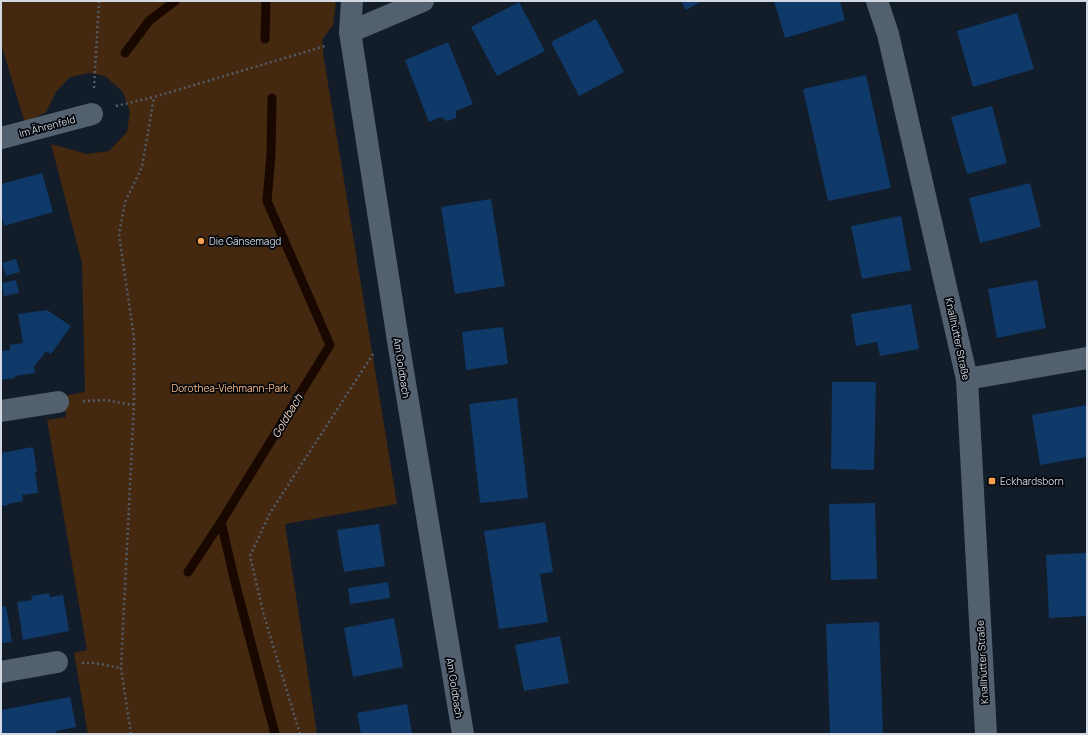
<svg xmlns="http://www.w3.org/2000/svg" width="1088" height="735" font-family="Manrope,sans-serif">
<style>
.green{fill:#44280f}
.lines{fill:none;stroke-linecap:round;stroke-linejoin:round}
.stream{stroke:#180800;stroke-width:9}
.building{fill:#0e3968}
.path{stroke:#535d68;stroke-width:2.5;stroke-dasharray:2 3;stroke-linecap:butt}
.minor{stroke:#53606f;stroke-width:22}
.poi-dot{fill:#f99f4d;stroke:#04070c;stroke-width:1.5}
.labels{text-anchor:middle;stroke-width:3.5;stroke-linejoin:round;paint-order:stroke}
.street-label{font-size:10px;fill:#d2d9e2;stroke:#04070c}
.poi-label{font-size:10px;fill:#d2d9e2;stroke:#04070c;text-anchor:start}
.park-label{font-size:10px;fill:#f8b985;stroke:#04070c}
.water-label{font-size:11px;font-style:italic;fill:#f7d6bd;stroke:#04070c}
</style>
<rect width="100%" height="100%" fill="#121d29"/>
<path class="green" d="M 1,1 L 336,1 L 333,25 L 322,40 L 324,59 L 397,504 L 285,524 L 317,734 L 88,734 L 74,653 L 87,650 L 47,420 L 66,417 L 63,396 L 85,392 L 82,263 L 51,144 L 87,154 L 109,151 L 127,132 L 130,112 L 123,92 L 105,76 L 89,73 L 70,77 L 56,92 L 46,112 L 25,123 L 1,44 Z"/>
<g class="lines">
<g class="stream">
<path d="M 265,39 L 266,1"/>
<path d="M 125,53 L 149,21 L 175,1"/>
<path d="M 272,98 L 271,154 L 267,201 L 330,345 L 221,522 L 235,582 L 275,734"/>
<path d="M 188,572 L 221,522"/>
</g>
</g>
<g class="building">
<path d="M 681,1 L 702,1 L 686,10 Z"/>
<path d="M 774,1 L 840,1 L 845,20 L 785,38 Z"/>
<path d="M 519,2 L 545,51 L 497,76 L 471,27 Z"/>
<path d="M 1017,13 L 1034,69 L 973,87 L 957,31 Z"/>
<path d="M 596,19 L 624,72 L 579,96 L 551,42 Z"/>
<path d="M 448,42 L 473,104 L 456,111 L 456,118 L 447,121 L 441,117 L 429,122 L 405,60 Z"/>
<path d="M 866,75 L 891,188 L 828,201 L 803,89 Z"/>
<path d="M 992,106 L 1007,163 L 967,174 L 951,117 Z"/>
<path d="M 42,173 L 53,212 L 4,226 L 1,214 L 1,184 Z"/>
<path d="M 1030,183 L 1041,227 L 980,243 L 969,198 Z"/>
<path d="M 491,199 L 505,286 L 455,294 L 441,207 Z"/>
<path d="M 901,216 L 911,270 L 862,279 L 851,226 Z"/>
<path d="M 16,259 L 20,272 L 6,276 L 2,263 Z"/>
<path d="M 16,280 L 19,293 L 4,296 L 2,283 Z"/>
<path d="M 1037,280 L 1046,328 L 997,338 L 988,289 Z"/>
<path d="M 911,304 L 919,349 L 880,356 L 877,342 L 856,346 L 851,314 Z"/>
<path d="M 47,310 L 71,326 L 51,354 L 46,351 L 34,367 L 35,373 L 15,376 L 15,378 L 1,380 L 1,351 L 10,350 L 10,345 L 23,343 L 18,314 Z"/>
<path d="M 503,327 L 508,364 L 466,370 L 462,332 Z"/>
<path d="M 832,382 L 876,382 L 874,470 L 831,469 Z"/>
<path d="M 517,398 L 528,498 L 480,503 L 469,404 Z"/>
<path d="M 1087,405 L 1087,457 L 1040,465 L 1032,415 Z"/>
<path d="M 33,447 L 37,472 L 35,472 L 38,493 L 22,495 L 23,501 L 8,504 L 8,505 L 1,506 L 1,453 Z"/>
<path d="M 875,503 L 877,579 L 831,580 L 829,504 Z"/>
<path d="M 545,522 L 553,572 L 540,574 L 548,622 L 499,629 L 484,531 Z"/>
<path d="M 379,524 L 385,566 L 344,572 L 337,530 Z"/>
<path d="M 1087,553 L 1087,616 L 1049,618 L 1046,555 Z"/>
<path d="M 388,582 L 390,598 L 350,604 L 348,588 Z"/>
<path d="M 49,593 L 50,597 L 63,595 L 69,631 L 23,640 L 17,602 L 32,600 L 31,596 Z"/>
<path d="M 6,606 L 12,642 L 1,643 L 1,607 Z"/>
<path d="M 394,618 L 403,667 L 353,677 L 344,628 Z"/>
<path d="M 879,622 L 883,734 L 830,734 L 826,624 Z"/>
<path d="M 560,636 L 569,683 L 524,691 L 515,645 Z"/>
<path d="M 70,697 L 76,727 L 56,731 L 57,734 L 1,734 L 1,710 Z"/>
<path d="M 407,704 L 412,734 L 361,734 L 357,713 Z"/>
</g>
<g class="lines">
<g class="path">
<path d="M 94,88 L 99,1"/>
<path d="M 116,106 L 154,97 L 325,46"/>
<path d="M 83,401 L 105,400 L 134,405"/>
<path d="M 82,663 L 94,663 L 121,668"/>
<path d="M 131,734 L 121,668 L 134,405 L 134,338 L 119,235 L 125,202 L 142,167 L 154,97"/>
<path d="M 300,734 L 264,616 L 250,556 L 270,513 L 373,354"/>
</g>
<g class="minor">
<path d="M 352,1 L 350,32 L 399,347 L 463,734"/>
<path d="M 877,1 L 888,34 L 967,379 L 986,734"/>
<path d="M 350,32 L 423,1"/>
<path d="M 1,138 L 92,114"/>
<path d="M 967,379 L 1087,358"/>
<path d="M 1,411 L 58,402"/>
<path d="M 1,672 L 57,662"/>
</g>
</g>
<g class="poi-dot">
<circle cx="201" cy="241" r="4"/>
<rect x="988" y="477" width="8" height="8" rx="2"/>
</g>
<g class="labels">
<g class="street-label">
<text transform="translate(47 126) rotate(-15)" y="4">Im Ährenfeld</text>
<text transform="translate(958 339) rotate(78)" y="4">Knallhütter Straße</text>
<text transform="translate(402 368) rotate(81)" y="4">Am Goldbach</text>
<text transform="translate(982 662) rotate(-93)" y="4">Knallhütter Straße</text>
<text transform="translate(455 688) rotate(81)" y="4">Am Goldbach</text>
</g>
<g class="poi-label">
<text x="209" y="245">Die Gänsemagd</text>
<text x="1000" y="485">Eckhardsborn</text>
</g>
<g class="park-label">
<text x="230" y="392">Dorothea-Viehmann-Park</text>
</g>
<g class="water-label">
<text transform="translate(287 416) rotate(-59)" y="4">Goldbach</text>
</g>
</g>
<rect width="1088" height="735" fill="none" stroke="#d2d9e2" stroke-width="4"/>
</svg>
